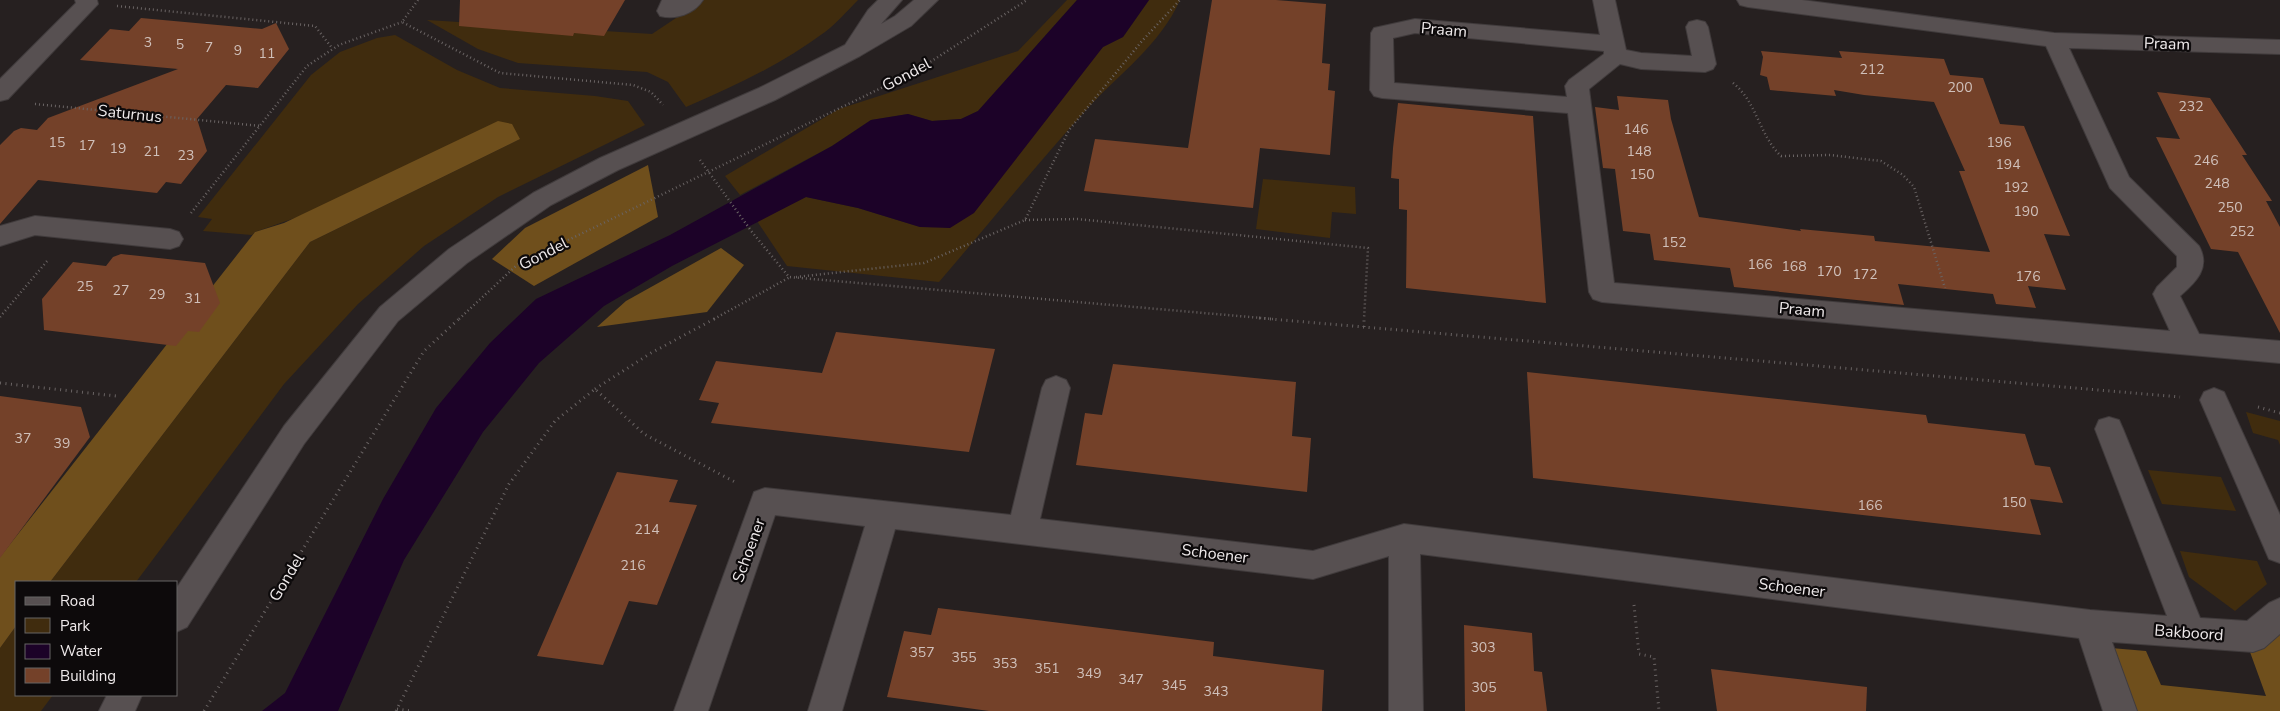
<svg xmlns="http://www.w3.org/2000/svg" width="2280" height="711" font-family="'Nunito Sans',sans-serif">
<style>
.green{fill:#402c0e}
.forest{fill:#6f4f1c}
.water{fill:#1c0228}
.building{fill:#744129}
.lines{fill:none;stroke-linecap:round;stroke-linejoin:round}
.minor-casing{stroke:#403b3c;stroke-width:2}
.path-far1{stroke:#6a6464;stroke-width:2.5;stroke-dasharray:1 3;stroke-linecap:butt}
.path{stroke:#6a6464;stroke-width:3;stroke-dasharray:1 4.5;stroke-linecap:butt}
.minor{fill:#575051;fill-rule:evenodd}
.labels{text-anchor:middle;stroke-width:4.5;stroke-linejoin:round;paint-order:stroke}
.number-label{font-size:14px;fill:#d0c0ba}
.street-label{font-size:16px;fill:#efeaeb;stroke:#0d0a0b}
</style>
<rect width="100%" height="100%" fill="#262020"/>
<g class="green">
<path d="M 703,0 L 858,0 C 847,11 837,23 825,32 C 782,64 735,86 686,107 L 668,82 L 647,72 L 518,63 L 478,49 L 427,20 L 652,34 Z"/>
<path d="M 1067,0 L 1077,0 L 978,111 L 961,119 L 932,121 L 908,114 L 871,120 L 832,146 L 740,195 L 725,176 L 839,109 L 1018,51 Z"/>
<path d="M 1149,0 L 1180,0 C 1160,45 1119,74 1087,109 C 1036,165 988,225 939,282 L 787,266 L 757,221 L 806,197 L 858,208 L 920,227 L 1103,47 L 1123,37 Z"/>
<path d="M 395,35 L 457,70 L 500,88 L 595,96 L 628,101 L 645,125 L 498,197 L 424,246 L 358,304 L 284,384 L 136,582 L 50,582 L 310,242 L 520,139 L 255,232 L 252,235 L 203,231 L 212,219 L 198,217 L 311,75 L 340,52 L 377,38 Z"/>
<path d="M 1263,179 L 1355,187 L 1356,214 L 1332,212 L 1330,238 L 1256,229 Z"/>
<path d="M 2246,412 L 2280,421 L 2280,445 L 2278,440 L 2253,433 Z"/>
<path d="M 2148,470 L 2221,477 L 2236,511 L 2162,504 Z"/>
<path d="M 2180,551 L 2257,561 L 2267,584 L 2235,611 L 2189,577 Z"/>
<path d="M 16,626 L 16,695 L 53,695 L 41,711 L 0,711 L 0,648 Z"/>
</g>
<g class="forest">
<path d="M 498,121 L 512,124 L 520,139 L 310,242 L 50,582 L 16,582 L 16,626 L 0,648 L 0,557 L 255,232 L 284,223 Z"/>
<path d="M 648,165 L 658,217 L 534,286 L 492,259 L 525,228 Z"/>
<path d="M 721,248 L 744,265 L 707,312 L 597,327 L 626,301 Z"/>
<path d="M 2280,626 L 2280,711 L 2132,711 L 2111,648 L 2146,651 L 2161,685 L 2266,696 L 2250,652 Z"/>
</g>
<path class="water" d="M 1077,0 L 1149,0 L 1123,37 L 1103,47 L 974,213 L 950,228 L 920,227 L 858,208 L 806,197 L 672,266 L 604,306 L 539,363 L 483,432 L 404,560 L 338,711 L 262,711 L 285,693 L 383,499 L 436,408 L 490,343 L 536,299 L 670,235 L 832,146 L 871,120 L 908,114 L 932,121 L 961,119 L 978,111 Z"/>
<g class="building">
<path d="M 460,0 L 625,0 L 604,36 L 574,33 L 573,36 L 459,26 Z"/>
<path d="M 1212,0 L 1276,0 L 1326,4 L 1322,63 L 1330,64 L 1328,90 L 1335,91 L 1330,155 L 1260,148 L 1253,208 L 1084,191 L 1095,139 L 1188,148 Z"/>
<path d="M 141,18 L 262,29 L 276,23 L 289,49 L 258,88 L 226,85 L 197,119 L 207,151 L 181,184 L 166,182 L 157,193 L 38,180 L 0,224 L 0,145 L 14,131 L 21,128 L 37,130 L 48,118 L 178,69 L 80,60 L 110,29 L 129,31 Z"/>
<path d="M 1761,51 L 1842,58 L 1839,51 L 1944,59 L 1950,75 L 1983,78 L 2000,124 L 2024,126 L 2070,236 L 2044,234 L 2066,290 L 2028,286 L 2036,308 L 1996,304 L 1993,294 L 1898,284 L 1904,305 L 1734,287 L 1730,268 L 1654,260 L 1650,234 L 1623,231 L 1615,169 L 1603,168 L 1595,107 L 1619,110 L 1617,96 L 1668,100 L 1671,119 L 1699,217 L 1801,231 L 1800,229 L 1874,236 L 1875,241 L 1990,252 L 1959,171 L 1965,171 L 1934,102 L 1864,95 L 1834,90 L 1836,96 L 1770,90 L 1767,77 L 1760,75 L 1763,57 Z"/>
<path d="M 2157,92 L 2210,98 L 2247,155 L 2242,155 L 2272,201 L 2266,201 L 2280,227 L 2280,333 L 2238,252 L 2211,249 L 2156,137 L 2180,139 Z"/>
<path d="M 1398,103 L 1533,116 L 1546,303 L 1406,288 L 1407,210 L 1399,209 L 1399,179 L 1391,178 L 1393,148 Z"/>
<path d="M 121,254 L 205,263 L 220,303 L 199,332 L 188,331 L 176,346 L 44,330 L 42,299 L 73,262 L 106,266 L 113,257 Z"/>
<path d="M 836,332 L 995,349 L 969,452 L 711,423 L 719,403 L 699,400 L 716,361 L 822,373 Z"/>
<path d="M 1113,364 L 1296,382 L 1292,436 L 1311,438 L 1307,492 L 1076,465 L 1085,413 L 1102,415 Z"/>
<path d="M 1527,372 L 1926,415 L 1928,423 L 2025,434 L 2035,465 L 2050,467 L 2063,503 L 2030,499 L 2041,535 L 1533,478 Z"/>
<path d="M 0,396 L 81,407 L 90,437 L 0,558 Z"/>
<path d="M 617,472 L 678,480 L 669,502 L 697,505 L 657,605 L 629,601 L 603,665 L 537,656 Z"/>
<path d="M 938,608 L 1214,642 L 1213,656 L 1324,670 L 1322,711 L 989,711 L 887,697 L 904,631 L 931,635 Z"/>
<path d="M 1464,625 L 1532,633 L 1534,671 L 1542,672 L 1547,711 L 1465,711 Z"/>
<path d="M 1711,669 L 1867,687 L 1866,711 L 1717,711 Z"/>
</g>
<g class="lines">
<defs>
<g id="minor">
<path d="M 75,0 L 97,0 L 98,4 L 8,99 L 0,101 L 0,79 L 76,3 Z"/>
<path d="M 662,0 L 703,0 C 694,14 676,20 660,16 L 657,11 Z"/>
<path d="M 878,0 L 902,0 L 881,24 L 895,16 L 914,0 L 938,0 L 911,26 L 860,56 L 775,100 L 618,170 L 551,205 L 467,263 L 398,321 L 304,444 L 187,627 L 176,632 L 176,589 L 284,426 L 380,307 L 449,249 L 533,193 L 600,158 L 759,88 L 845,45 L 868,10 Z"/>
<path d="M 1593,0 L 1615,0 L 1626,50 L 1641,53 L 1692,56 L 1686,27 L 1689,22 L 1697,20 L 1705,22 L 1708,27 L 1716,64 L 1713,69 L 1705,72 L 1641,69 L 1620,64 L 1589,89 L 1614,283 L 2170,331 L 2153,294 L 2157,287 L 2177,267 L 2177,256 L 2110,188 L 2046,46 L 1748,7 L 1740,5 L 1737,0 L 1802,0 L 2054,33 L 2280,40 L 2280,54 L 2069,48 L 2129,177 L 2199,246 C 2211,268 2196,282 2180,296 L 2199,334 L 2280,341 L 2280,363 L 1602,302 L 1593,299 L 1589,292 L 1568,113 L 1382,98 L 1374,96 L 1370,90 L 1371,33 L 1374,28 L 1415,19 L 1600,35 ZM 1415,33 L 1604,51 L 1604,54 L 1569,80 L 1565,86 L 1567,97 L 1394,83 L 1393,38 Z"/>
<path d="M 35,216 L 170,229 L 179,232 L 183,239 L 179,246 L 170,249 L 35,235 L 0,246 L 0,226 Z"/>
<path d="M 1056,376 L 1066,380 L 1070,388 L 1040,519 L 1313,551 L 1404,524 L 2090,610 L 2167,616 L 2095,429 L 2099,420 L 2109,417 L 2119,420 L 2123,429 L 2200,618 L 2247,621 L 2269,603 L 2280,598 L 2280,634 L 2264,648 L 2253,652 L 2112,642 L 2137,711 L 2103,711 L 2079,638 L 1420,554 L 1423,711 L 1389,711 L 1389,556 L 1313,579 L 895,529 L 842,711 L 808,711 L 865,526 L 775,515 L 708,711 L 674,711 L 754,492 L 765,488 L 1011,515 L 1042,388 L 1046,380 Z"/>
<path d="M 2214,388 L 2224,392 L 2280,515 L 2280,563 L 2269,559 L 2200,400 L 2204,392 Z"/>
<path d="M 107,695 L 142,695 L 135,711 L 99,711 Z"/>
</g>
</defs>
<use href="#minor" class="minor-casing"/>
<g class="path-far1">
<path d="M 418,0 L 402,22 L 500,73 L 633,85 L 651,92 L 663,105"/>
<path d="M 117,6 L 315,26 L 332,48"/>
<path d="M 1733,83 C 1757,102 1759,135 1781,156 L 1830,155 L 1881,161 L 1903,175 L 1914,187 L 1945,288"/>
<path d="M 35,104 L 261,126"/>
<path d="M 700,160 L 752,232 L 789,277 L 1273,319"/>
<path d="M 191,213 L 307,66 L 339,45 L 402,22"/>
<path d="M 1025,220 L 1077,219 L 1368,248 L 1364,319"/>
<path d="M 796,277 L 924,263 L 1025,220 L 1069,130 L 1142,41 L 1180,0"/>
<path d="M 0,317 L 48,260"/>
<path d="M 459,319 L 517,265 L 916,71 L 1027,0"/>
<path d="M 714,319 L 790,277"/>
</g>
<g class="path">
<path d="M 1259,318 L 2180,397"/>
<path d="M 1364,327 L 1364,318"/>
<path d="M 0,383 L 116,396"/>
<path d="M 595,389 L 651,353 L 716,318"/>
<path d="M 2258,407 L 2280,413"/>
<path d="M 1634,605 L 1639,654 L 1654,657 L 1659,711"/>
<path d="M 397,709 L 411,711"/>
<path d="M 204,711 L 424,351 L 460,318"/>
<path d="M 396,711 L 509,484 L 555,421 L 595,389 L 644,434 L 735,482"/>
</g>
<use href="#minor" class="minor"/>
</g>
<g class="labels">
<g class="number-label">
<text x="148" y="47">3</text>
<text x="180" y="49">5</text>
<text x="209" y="52">7</text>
<text x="238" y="55">9</text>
<text x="267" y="58">11</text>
<text x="1872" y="74">212</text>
<text x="1960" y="92">200</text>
<text x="2191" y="111">232</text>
<text x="1636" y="134">146</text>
<text x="57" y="147">15</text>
<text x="1999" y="147">196</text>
<text x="87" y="150">17</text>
<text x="118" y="153">19</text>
<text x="152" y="156">21</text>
<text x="1639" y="156">148</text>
<text x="186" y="160">23</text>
<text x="2206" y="165">246</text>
<text x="2008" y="169">194</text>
<text x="1642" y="179">150</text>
<text x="2217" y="188">248</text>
<text x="2016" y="192">192</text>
<text x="2230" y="212">250</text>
<text x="2026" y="216">190</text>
<text x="2242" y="236">252</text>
<text x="1674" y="247">152</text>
<text x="1760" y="269">166</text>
<text x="1794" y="271">168</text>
<text x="1829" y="276">170</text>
<text x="1865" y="279">172</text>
<text x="2028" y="281">176</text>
<text x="85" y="291">25</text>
<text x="121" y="295">27</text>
<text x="157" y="299">29</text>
<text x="193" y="303">31</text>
<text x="23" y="443">37</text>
<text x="62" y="448">39</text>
<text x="2014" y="507">150</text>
<text x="1870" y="510">166</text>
<text x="647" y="534">214</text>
<text x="633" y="570">216</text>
<text x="1483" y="652">303</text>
<text x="922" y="657">357</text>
<text x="964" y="662">355</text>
<text x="1005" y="668">353</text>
<text x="1047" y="673">351</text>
<text x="1089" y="678">349</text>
<text x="1131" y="684">347</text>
<text x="1174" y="690">345</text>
<text x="1484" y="692">305</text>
<text x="1216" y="696">343</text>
</g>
<g class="street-label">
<text transform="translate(1444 29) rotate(5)" y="6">Praam</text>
<text transform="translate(2167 43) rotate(2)" y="6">Praam</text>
<text transform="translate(906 74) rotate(-28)" y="6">Gondel</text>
<text transform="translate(130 113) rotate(6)" y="6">Saturnus</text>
<text transform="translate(543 253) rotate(-27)" y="6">Gondel</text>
<text transform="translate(1802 309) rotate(5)" y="6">Praam</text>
<text transform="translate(748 550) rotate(-70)" y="6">Schoener</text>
<text transform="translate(1215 553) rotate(7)" y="6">Schoener</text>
<text transform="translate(286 577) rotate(-59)" y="6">Gondel</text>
<text transform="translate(1792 587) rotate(7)" y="6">Schoener</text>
<text transform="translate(2189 632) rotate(4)" y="6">Bakboord</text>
</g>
</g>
<rect x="15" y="581" width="162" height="115" fill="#0d0a0b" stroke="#676465"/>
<rect x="25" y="597" width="25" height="8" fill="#575051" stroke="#676465"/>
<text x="60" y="606" font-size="15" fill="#efeaeb">Road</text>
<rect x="25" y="618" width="25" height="15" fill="#402c0e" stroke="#676465"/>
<text x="60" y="631" font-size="15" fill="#efeaeb">Park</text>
<rect x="25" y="644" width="25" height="15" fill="#1c0228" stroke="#676465"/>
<text x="60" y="656" font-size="15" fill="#efeaeb">Water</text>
<rect x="25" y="668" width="25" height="15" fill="#744129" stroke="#676465"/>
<text x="60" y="681" font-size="15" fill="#efeaeb">Building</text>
</svg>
